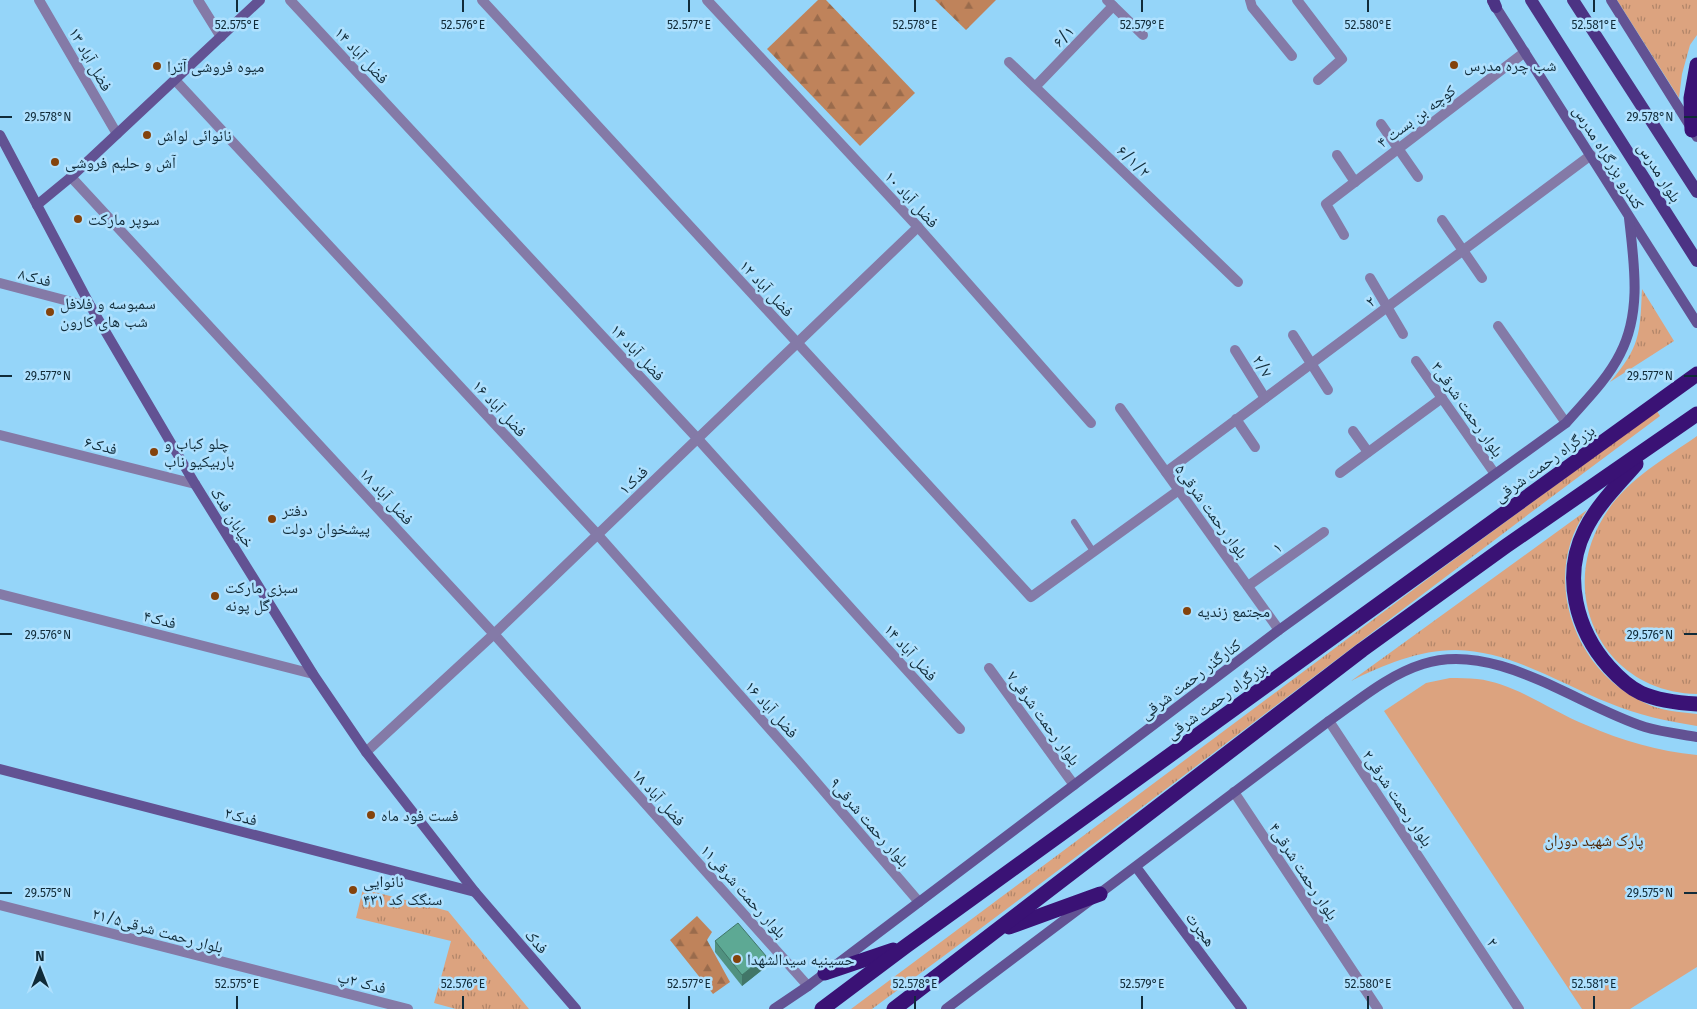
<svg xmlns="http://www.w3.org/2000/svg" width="1697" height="1009" font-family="'Fira Sans','Noto Naskh Arabic',sans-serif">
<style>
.grass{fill:url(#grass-tufts)}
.forest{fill:url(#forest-firs)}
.park{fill:#dca37f}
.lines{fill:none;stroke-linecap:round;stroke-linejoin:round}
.lane{stroke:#847aa7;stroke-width:6}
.street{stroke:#847aa7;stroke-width:10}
.secondary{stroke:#625293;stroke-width:10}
.primary{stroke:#4c3384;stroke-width:12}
.highway{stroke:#3a1275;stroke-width:15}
.wall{fill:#50917f}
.shaded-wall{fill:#417668}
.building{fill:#5da994;stroke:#417668}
.ticks{fill:none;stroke:#102b39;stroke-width:2}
.poi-dot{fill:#84430c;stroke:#aee0fe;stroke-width:2}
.labels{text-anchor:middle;stroke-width:5;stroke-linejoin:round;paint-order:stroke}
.street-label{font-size:16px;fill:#102b39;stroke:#aee0fe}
.poi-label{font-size:16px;fill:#102b39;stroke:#aee0fe;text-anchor:start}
.park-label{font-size:16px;fill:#4e2606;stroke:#aee0fe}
.ticks-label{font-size:12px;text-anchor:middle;fill:#102b39;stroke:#aee0fe;stroke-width:5;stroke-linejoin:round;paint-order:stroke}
</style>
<defs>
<pattern id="grass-tufts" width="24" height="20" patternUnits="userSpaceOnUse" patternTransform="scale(1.25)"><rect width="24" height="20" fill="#dca37f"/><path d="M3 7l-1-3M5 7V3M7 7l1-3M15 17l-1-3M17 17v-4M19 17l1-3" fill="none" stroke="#b18569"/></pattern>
<pattern id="forest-firs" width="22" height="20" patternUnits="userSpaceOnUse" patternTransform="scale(1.25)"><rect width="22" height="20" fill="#bf835b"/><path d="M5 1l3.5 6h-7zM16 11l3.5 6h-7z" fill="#9a6b4c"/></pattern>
</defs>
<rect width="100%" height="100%" fill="#95d5f9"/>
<g class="grass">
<path d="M 1617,0 L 1697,0 L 1697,35 L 1690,45 L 1682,74 L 1679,98 Z"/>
<path d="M 1642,289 L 1674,341 L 1610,382 C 1640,347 1640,334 1642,289 Z"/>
<path d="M 1657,411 L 1660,416 C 1396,612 1137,814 872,1009 L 851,1009 L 1437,572 Z"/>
<path d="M 1697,436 L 1697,694 C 1604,692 1556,596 1603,518 C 1624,481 1663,460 1697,436 Z"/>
<path d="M 1587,510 C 1540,575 1573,671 1645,703 C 1661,711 1679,712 1697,714 L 1697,726 C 1666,721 1638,715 1609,703 C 1559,683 1511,651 1456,650 C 1419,650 1383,665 1351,681 Z"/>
<path d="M 363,889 L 448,911 L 529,1009 L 456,1009 L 434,1003 L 451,941 L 356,918 Z"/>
</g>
<g class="forest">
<path d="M 818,0 L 826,0 L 915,93 L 860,146 L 767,49 Z"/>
<path d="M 935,0 L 996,0 L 966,30 Z"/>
<path d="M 697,916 L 712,932 L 707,940 L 730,982 L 713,994 L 670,940 Z"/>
</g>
<path class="park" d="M 1450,678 C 1459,678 1468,678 1477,679 C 1515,683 1551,711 1586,725 C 1623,741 1658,751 1697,755 L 1697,967 L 1630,1009 L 1582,1009 L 1384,711 L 1426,683 Z"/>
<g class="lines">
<path class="lane" d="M 1074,522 L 1093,551"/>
<g class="street">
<path d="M 39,0 L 117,134"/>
<path d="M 198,0 L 221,37"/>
<path d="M 290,0 L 697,438 L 960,729"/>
<path d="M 482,0 L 1031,597 L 1179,490"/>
<path d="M 707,0 L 918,227 L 1091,423"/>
<path d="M 1107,0 L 1143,35"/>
<path d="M 1250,0 L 1252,7 L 1292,56"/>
<path d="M 1297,0 L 1342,59 L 1318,80"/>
<path d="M 1009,62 L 1238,282"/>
<path d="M 175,80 L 598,535 L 799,762 L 919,902"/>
<path d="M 1035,87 L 1113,6"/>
<path d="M 1381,124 L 1418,177"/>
<path d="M 1337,155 L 1355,182"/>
<path d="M 71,177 L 494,634 L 808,986"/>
<path d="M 1442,220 L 1482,278"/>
<path d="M 1344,235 L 1326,204 L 1525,52"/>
<path d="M 1370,278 L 1403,334"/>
<path d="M 0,283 L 91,307"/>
<path d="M 1498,326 L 1566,423"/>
<path d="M 1293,335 L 1328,390"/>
<path d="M 1235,350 L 1265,398"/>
<path d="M 1416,361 L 1495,474"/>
<path d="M 1120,408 L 1279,630"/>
<path d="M 1236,419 L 1255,447"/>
<path d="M 1353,431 L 1368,452"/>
<path d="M 0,435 L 195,484"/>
<path d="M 1166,472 L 1591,155"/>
<path d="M 1340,473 L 1442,398"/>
<path d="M 1248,586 L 1324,532"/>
<path d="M 0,594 L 313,674"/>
<path d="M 989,668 L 1074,785"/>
<path d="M 1329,721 L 1519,1009"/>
<path d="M 366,752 L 494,634 L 918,227"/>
<path d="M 1234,792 L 1378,1009"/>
<path d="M 0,905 L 408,1009"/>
</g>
<g class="secondary">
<path d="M 1611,0 L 1697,137"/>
<path d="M 1492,1 L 1697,323"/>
<path d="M 0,135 L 91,307 L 195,484 L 313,674 L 366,752 L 475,892 L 576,1009"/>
<path d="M 37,205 L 71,177 L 260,0"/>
<path d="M 0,769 L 475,892"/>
<path d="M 1136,867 L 1242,1009"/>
<path d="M 774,1009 L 808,986 L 1279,630 L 1566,423 C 1585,401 1607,380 1620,354 C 1642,312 1634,263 1629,218"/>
<path d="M 946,1009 L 1329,721 C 1359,700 1388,675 1423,664 C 1495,640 1578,706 1645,727 C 1662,732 1680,734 1697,737"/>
</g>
<g class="primary">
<path d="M 1493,0 L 1496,7"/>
<path d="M 1531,0 L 1697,261"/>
<path d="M 1573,0 L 1697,192"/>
</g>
<g class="highway">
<path d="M 1692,130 L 1691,98 L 1697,65"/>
<path d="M 1636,464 C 1618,485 1597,505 1585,530 C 1562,576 1576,630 1609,667 C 1618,677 1630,688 1641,693 C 1659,701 1678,703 1697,704"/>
<path d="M 1009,927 L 1100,894"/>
<path d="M 825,973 L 893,950"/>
<path d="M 822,1009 L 906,946 L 1697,374"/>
<path d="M 894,1009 L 1362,650 L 1506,546 L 1697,414"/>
</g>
</g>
<path class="wall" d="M 715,941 L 766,967 L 742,986 L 715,952 Z"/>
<path class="shaded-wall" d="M 766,956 L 766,967 L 742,986 L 742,975 Z"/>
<path class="building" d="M 738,923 L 766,956 L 742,975 L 715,941 Z"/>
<path class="ticks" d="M 237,0 L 237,12M 463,0 L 463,12M 689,0 L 689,12M 915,0 L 915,12M 1142,0 L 1142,12M 1368,0 L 1368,12M 1594,0 L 1594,12M 0,117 L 12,117M 1684,117 L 1697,117M 0,376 L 12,376M 1684,376 L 1697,376M 0,634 L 12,634M 1684,634 L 1697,634M 0,893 L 12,893M 1684,893 L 1697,893M 237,996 L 237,1009M 463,996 L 463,1009M 689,996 L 689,1009M 915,996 L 915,1009M 1142,996 L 1142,1009M 1368,996 L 1368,1009M 1594,996 L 1594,1009"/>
<g class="poi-dot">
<circle cx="1454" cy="65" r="5"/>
<circle cx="157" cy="66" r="5"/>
<circle cx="147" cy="135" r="5"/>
<circle cx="55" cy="162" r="5"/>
<circle cx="78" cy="219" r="5"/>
<circle cx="50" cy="312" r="5"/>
<circle cx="154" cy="452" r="5"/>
<circle cx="272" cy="519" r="5"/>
<circle cx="215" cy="596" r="5"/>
<circle cx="1187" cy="611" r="5"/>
<circle cx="371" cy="815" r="5"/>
<circle cx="353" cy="890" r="5"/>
<circle cx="737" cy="959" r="5"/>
</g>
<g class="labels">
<g class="street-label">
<text transform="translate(1063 36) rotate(-46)" y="6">۶/۱</text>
<text transform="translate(362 55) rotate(47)" y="6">فضل آباد ۱۴</text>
<text transform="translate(91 59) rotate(60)" y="6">فضل آباد ۱۳</text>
<text transform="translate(1416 116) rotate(-37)" y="6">کوچه بن بست ۴</text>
<text transform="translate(1609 157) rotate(58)" y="6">کندرو بزرگراه مدرس</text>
<text transform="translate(1134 161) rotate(44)" y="6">۶/۱/۲</text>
<text transform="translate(1660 172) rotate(58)" y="6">بلوار مدرس</text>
<text transform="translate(912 199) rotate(47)" y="6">فضل آباد ۱۰</text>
<text transform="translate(35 277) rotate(14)" y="6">فدک۸</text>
<text transform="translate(767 288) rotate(47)" y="6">فضل آباد ۱۲</text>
<text transform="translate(1370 301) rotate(-37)" y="6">۲</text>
<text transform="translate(638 352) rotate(47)" y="6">فضل آباد ۱۴</text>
<text transform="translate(1263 366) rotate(58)" y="6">۲/۷</text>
<text transform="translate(500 408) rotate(47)" y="6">فضل آباد ۱۶</text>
<text transform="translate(1468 409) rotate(55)" y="6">بلوار رحمت شرقی۳</text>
<text transform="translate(101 445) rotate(14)" y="6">فدک۶</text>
<text transform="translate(1544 463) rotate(-36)" y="6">بزرگراه رحمت شرقی</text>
<text transform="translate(633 480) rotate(-44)" y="6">فدک۱</text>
<text transform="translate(387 496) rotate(47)" y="6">فضل آباد ۱۸</text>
<text transform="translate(1212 511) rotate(54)" y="6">۵بلوار رحمت شرقی</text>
<text transform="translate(233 517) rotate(58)" y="6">خیابان فدک</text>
<text transform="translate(1277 547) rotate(-36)" y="6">۱</text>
<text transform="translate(160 619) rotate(14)" y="6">فدک۴</text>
<text transform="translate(911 652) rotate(48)" y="6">فضل آباد ۱۴</text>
<text transform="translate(1190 679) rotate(-37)" y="6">کنارگذر رحمت شرقی</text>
<text transform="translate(1216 700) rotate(-36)" y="6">بزرگراه رحمت شرقی</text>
<text transform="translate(772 709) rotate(48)" y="6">فضل آباد ۱۶</text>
<text transform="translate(1044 718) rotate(54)" y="6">بلوار رحمت شرقی۷</text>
<text transform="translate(659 797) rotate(48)" y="6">فضل آباد ۱۸</text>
<text transform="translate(1398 798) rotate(56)" y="6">بلوار رحمت شرقی۲</text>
<text transform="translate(241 816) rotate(15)" y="6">فدک۲</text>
<text transform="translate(870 822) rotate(49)" y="6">بلوار رحمت شرقی۹</text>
<text transform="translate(1304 871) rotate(57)" y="6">بلوار رحمت شرقی۴</text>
<text transform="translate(744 891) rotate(48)" y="6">بلوار رحمت شرقی۱۱</text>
<text transform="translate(1201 929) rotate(53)" y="6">هجرت</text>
<text transform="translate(158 930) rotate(15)" y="6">بلوار رحمت شرقی۲۱/۵</text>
<text transform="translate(537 941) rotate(49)" y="6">فدک</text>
<text transform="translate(1493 942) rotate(57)" y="6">۲</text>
<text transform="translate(362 982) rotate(14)" y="6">فدک ۲پ</text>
</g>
<g class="poi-label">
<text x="1464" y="71">شب چره مدرس</text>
<text x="167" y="72">میوه فروشی آترا</text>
<text x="157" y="141">نانوائی لواش</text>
<text x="65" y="168">آش و حلیم فروشی</text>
<text x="88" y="225">سوپر مارکت</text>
<text x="60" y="309">سمبوسه و فلافل<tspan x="60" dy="18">شب های کارون</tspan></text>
<text x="164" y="449">چلو کباب و<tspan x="164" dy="18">باربیکیو ناب</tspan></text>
<text x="282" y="516">دفتر<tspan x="282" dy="18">پیشخوان دولت</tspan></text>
<text x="225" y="593">سبزی مارکت<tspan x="225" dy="18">گل پونه</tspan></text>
<text x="1197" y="617">مجتمع زندیه</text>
<text x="381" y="821">فست فود ماه</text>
<text x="363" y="887">نانوایی<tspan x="363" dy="18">سنگک کد ۴۳۱</tspan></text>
<text x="747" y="965">حسینیه سیدالشهدا</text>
</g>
<g class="park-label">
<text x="1594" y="846">پارک شهید دوران</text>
</g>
</g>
<g class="ticks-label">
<text x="237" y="29">52.575°E</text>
<text x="463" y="29">52.576°E</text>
<text x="689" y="29">52.577°E</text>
<text x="915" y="29">52.578°E</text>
<text x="1142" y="29">52.579°E</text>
<text x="1368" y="29">52.580°E</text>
<text x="1594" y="29">52.581°E</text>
<text x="48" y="121">29.578°N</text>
<text x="1650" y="121">29.578°N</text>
<text x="48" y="380">29.577°N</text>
<text x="1650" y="380">29.577°N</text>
<text x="48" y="639">29.576°N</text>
<text x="1650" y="639">29.576°N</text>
<text x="48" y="897">29.575°N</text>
<text x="1650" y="897">29.575°N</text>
<text x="237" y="988">52.575°E</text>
<text x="463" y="988">52.576°E</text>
<text x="689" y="988">52.577°E</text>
<text x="915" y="988">52.578°E</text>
<text x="1142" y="988">52.579°E</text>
<text x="1368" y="988">52.580°E</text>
<text x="1594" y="988">52.581°E</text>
</g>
<g transform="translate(40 969)" stroke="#aee0fe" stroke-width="4" paint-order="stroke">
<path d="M0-4L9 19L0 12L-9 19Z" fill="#102b39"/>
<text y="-8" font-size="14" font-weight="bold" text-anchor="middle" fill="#102b39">N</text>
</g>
</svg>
